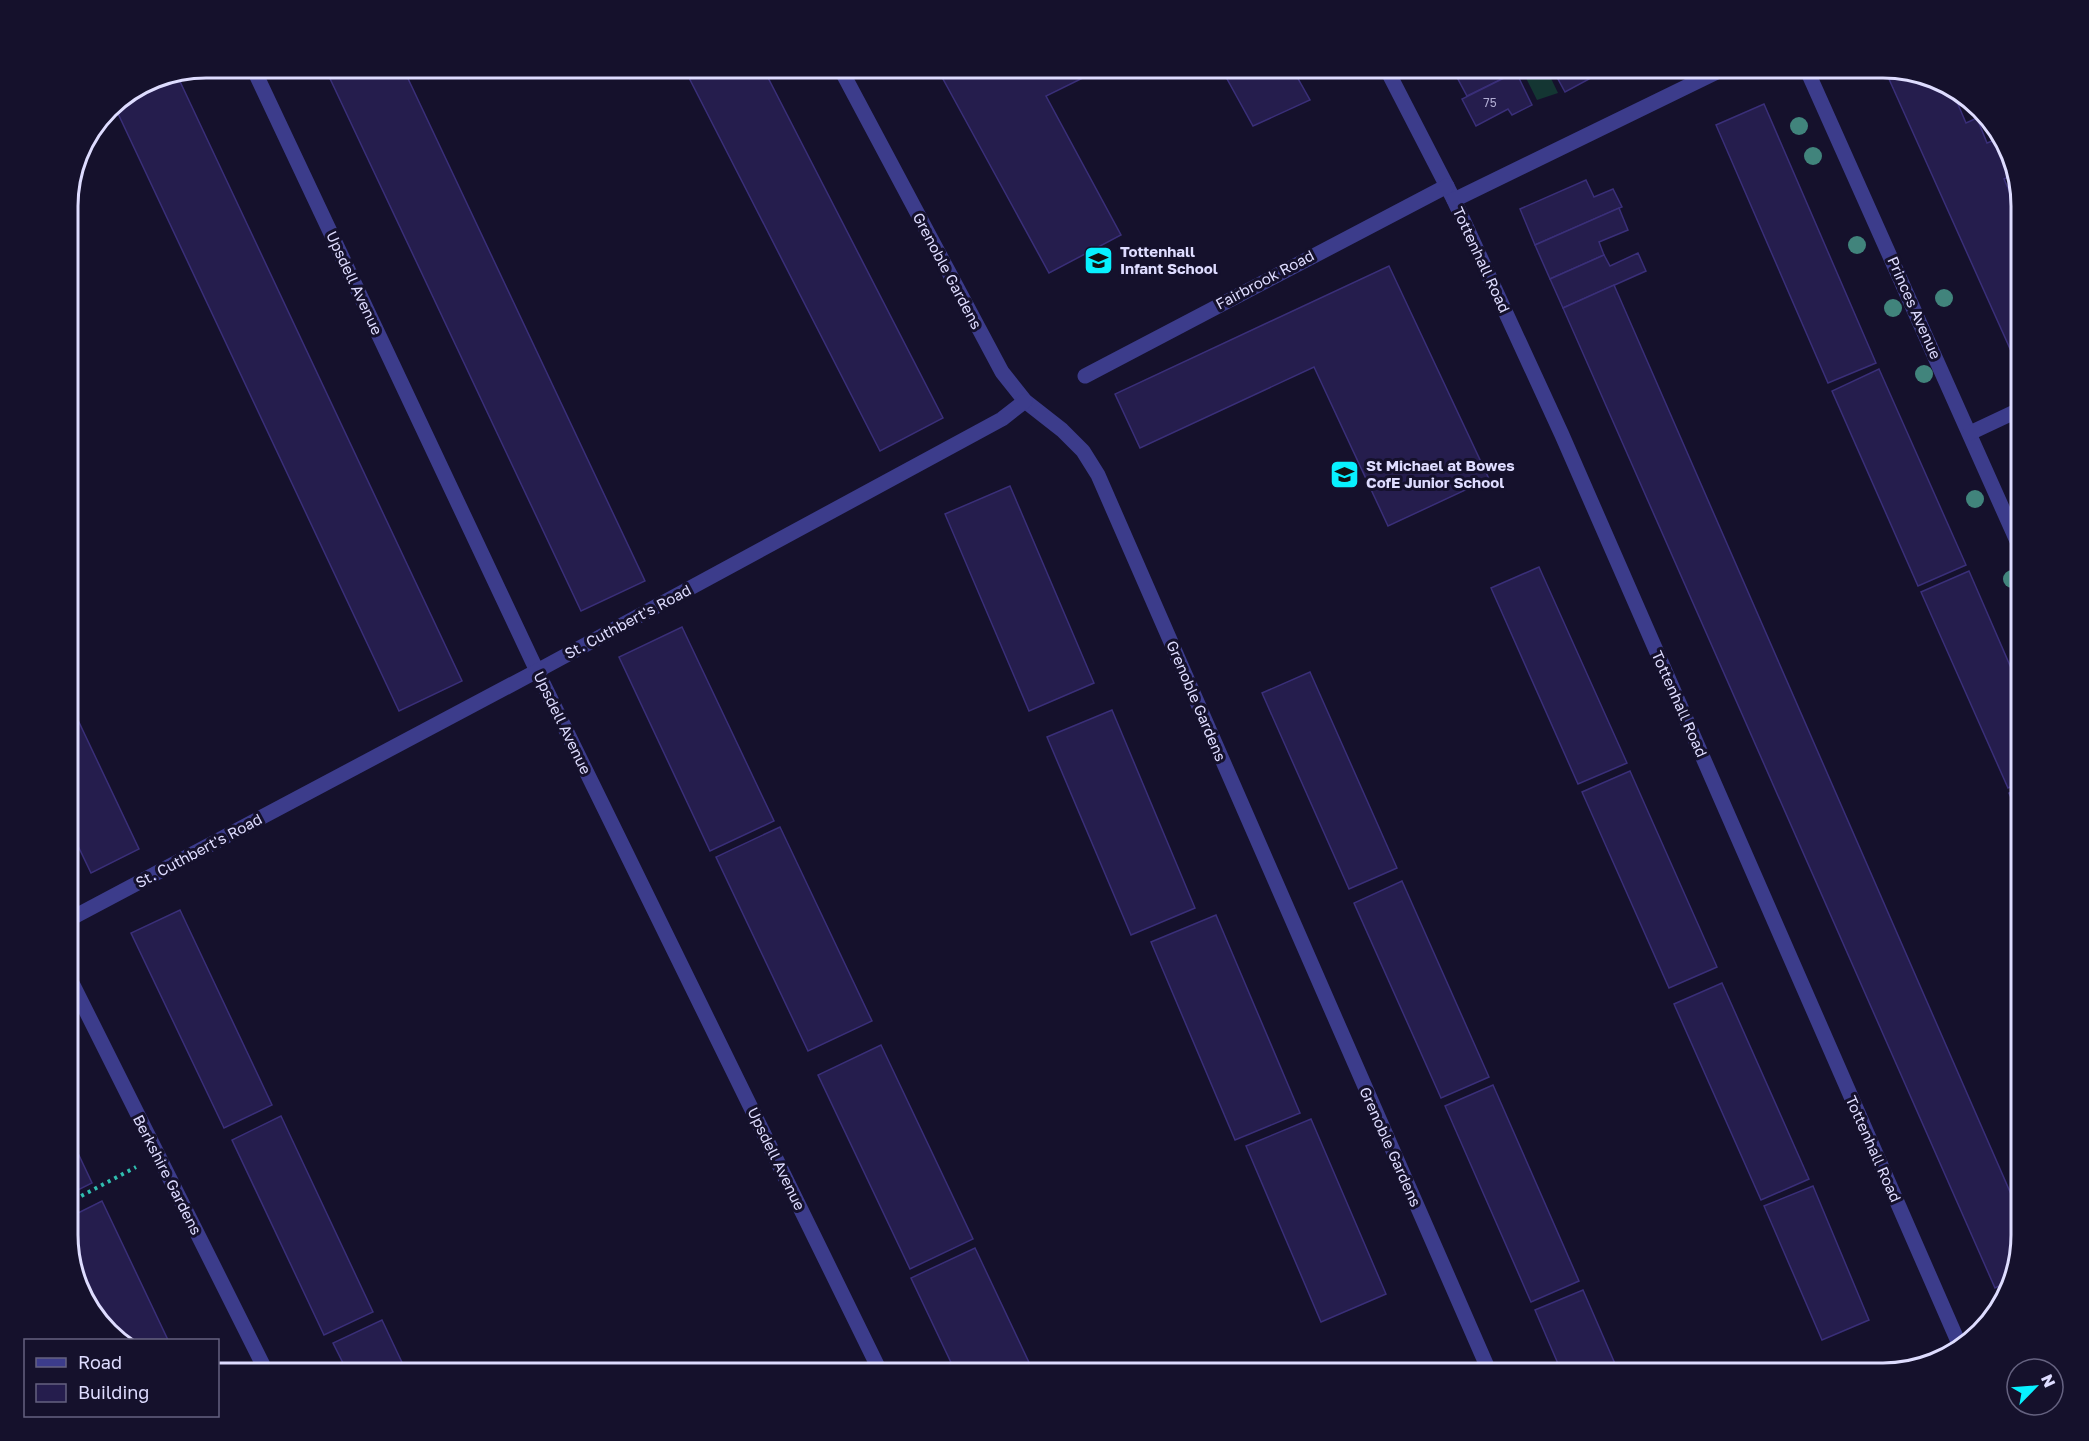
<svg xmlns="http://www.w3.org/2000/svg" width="2089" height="1441" font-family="'Golos Text',sans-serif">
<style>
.green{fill:#143633}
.building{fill:#251d4d;stroke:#3a2f79;stroke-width:1.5}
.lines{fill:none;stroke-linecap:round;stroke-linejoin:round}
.path{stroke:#30bfb0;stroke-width:4;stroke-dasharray:3 4.5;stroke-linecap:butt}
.minor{stroke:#3c3c8b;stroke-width:15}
.tree{fill:#41847c}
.labels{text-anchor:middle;stroke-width:6;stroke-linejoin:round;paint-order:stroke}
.number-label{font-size:12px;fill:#b0acd2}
.poi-label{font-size:15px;font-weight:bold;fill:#dedcff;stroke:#15112c;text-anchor:start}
.street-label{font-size:15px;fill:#dedcff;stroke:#15112c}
.rim{fill:none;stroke:#dedcff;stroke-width:3}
</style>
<rect width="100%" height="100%" fill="#15112c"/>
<path class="green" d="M 1521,68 L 1546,68 L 1558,93 L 1537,100 Z"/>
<g class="building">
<path d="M 325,68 L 403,68 L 645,581 L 581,611 Z"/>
<path d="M 684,68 L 763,68 L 943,418 L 880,451 Z"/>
<path d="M 937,68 L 1103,68 L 1046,96 L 1121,235 L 1049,273 Z"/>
<path d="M 1221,68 L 1292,68 L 1310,100 L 1253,126 Z"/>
<path d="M 1452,68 L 1513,68 L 1516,72 L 1467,96 Z"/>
<path d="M 1552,68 L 1585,68 L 1591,78 L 1565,92 Z"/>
<path d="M 1884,68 L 1951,88 L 1966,123 L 1977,118 L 1987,143 L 2000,138 L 2013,175 L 2004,179 L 2021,218 L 2021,360 L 2016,362 Z"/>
<path d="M 1516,72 L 1532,105 L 1512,115 L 1508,109 L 1476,126 L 1462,99 Z"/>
<path d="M 176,73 L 462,681 L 399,711 L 114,105 L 154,78 Z"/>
<path d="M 1764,104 L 1876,363 L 1828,383 L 1716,125 Z"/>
<path d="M 1586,180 L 1594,197 L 1613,189 L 1622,207 L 1535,245 L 1520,209 Z"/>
<path d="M 1619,208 L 1628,230 L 1599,242 L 1604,255 L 1550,279 L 1535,245 Z"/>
<path d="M 1638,253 L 1646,271 L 1563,308 L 1550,279 L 1604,255 L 1610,266 Z"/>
<path d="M 1389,266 L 1489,479 L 1388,526 L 1314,367 L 1140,448 L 1115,394 Z"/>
<path d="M 1614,285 L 2021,1217 L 2021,1235 L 2007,1282 L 1995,1288 L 1563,308 Z"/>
<path d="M 1879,369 L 1966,565 L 1918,586 L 1832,391 Z"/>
<path d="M 1010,486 L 1094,683 L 1029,711 L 945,514 Z"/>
<path d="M 1539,567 L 1627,763 L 1578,784 L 1491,588 Z"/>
<path d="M 1969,571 L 2021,691 L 2021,782 L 2008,788 L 1921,592 Z"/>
<path d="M 682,627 L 774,821 L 710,851 L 619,657 Z"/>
<path d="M 1310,672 L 1397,868 L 1349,889 L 1262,693 Z"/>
<path d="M 68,699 L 139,849 L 91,873 L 68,825 Z"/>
<path d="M 1112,710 L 1195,908 L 1131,935 L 1047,737 Z"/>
<path d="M 1630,771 L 1717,967 L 1669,988 L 1582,792 Z"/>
<path d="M 2021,787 L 2021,820 L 2009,793 Z"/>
<path d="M 780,827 L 872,1021 L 808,1051 L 716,857 Z"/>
<path d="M 1402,881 L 1489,1077 L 1441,1098 L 1354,903 Z"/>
<path d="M 180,910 L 272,1105 L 224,1128 L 131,933 Z"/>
<path d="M 1216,915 L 1300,1113 L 1235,1140 L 1151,942 Z"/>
<path d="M 1722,983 L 1809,1179 L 1761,1200 L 1674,1004 Z"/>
<path d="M 881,1045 L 973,1239 L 910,1269 L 818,1075 Z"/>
<path d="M 1493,1085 L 1579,1281 L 1531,1302 L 1445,1106 Z"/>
<path d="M 281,1116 L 373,1312 L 324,1335 L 232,1140 Z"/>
<path d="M 1311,1119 L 1386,1294 L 1321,1322 L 1246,1146 Z"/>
<path d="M 68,1132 L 92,1183 L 68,1195 Z"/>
<path d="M 1813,1186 L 1869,1320 L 1822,1340 L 1764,1206 Z"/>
<path d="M 102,1201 L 168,1340 L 120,1340 L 97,1315 L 77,1274 L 68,1243 L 68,1218 Z"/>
<path d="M 975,1248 L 1034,1373 L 956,1373 L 911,1278 Z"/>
<path d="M 1583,1290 L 1619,1373 L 1562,1373 L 1535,1310 Z"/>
<path d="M 382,1320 L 407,1373 L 348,1373 L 333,1343 Z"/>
</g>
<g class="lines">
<path class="path" d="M 68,1203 L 136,1167"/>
<g class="minor">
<path d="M 253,68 L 537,671 L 881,1373"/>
<path d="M 840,68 L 1002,372 L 1025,401 L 1062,430 L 1083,451 L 1098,475 L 1490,1373"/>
<path d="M 1386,68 L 1454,200 L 1562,435 L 1960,1346"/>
<path d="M 1806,68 L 2021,550"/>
<path d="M 1454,200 L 1725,68"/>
<path d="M 1085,376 L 1447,186"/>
<path d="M 1970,433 L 2021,409"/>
<path d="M 68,920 L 537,671 L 1002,419 L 1025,401"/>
<path d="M 68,975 L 267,1373"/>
</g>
</g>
<g class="tree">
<circle cx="1799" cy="126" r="9"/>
<circle cx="1813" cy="156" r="9"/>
<circle cx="1857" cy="245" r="9"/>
<circle cx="1944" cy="298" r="9"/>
<circle cx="1893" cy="308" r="9"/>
<circle cx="1924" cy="374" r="9"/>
<circle cx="1975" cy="499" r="9"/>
<circle cx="2012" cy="579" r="9"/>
</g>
<defs>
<symbol id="school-square" viewBox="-11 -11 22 22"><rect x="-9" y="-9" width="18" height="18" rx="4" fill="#08f1ff" stroke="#15112c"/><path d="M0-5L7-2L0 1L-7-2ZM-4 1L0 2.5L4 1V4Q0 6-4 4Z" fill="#111"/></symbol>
</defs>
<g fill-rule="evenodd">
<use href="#school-square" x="1082" y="244" width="33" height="33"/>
<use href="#school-square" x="1328" y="458" width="33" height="33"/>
</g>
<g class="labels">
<g class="number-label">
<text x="1490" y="107">75</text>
</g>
<g class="poi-label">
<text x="1120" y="257">Tottenhall<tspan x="1120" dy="17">Infant School</tspan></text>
<text x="1366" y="471">St Michael at Bowes<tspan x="1366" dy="17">CofE Junior School</tspan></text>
</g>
<g class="street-label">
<text transform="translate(1481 260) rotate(65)" y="5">Tottenhall Road</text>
<text transform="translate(947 271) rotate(62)" y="5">Grenoble Gardens</text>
<text transform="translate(1265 280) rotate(-28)" y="5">Fairbrook Road</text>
<text transform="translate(354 283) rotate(65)" y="5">Upsdell Avenue</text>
<text transform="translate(1914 308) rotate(66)" y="5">Princes Avenue</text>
<text transform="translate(628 622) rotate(-28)" y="5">St. Cuthbert's Road</text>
<text transform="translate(1196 701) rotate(67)" y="5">Grenoble Gardens</text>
<text transform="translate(1679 704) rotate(66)" y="5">Tottenhall Road</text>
<text transform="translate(562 723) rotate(64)" y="5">Upsdell Avenue</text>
<text transform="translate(199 851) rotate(-28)" y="5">St. Cuthbert's Road</text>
<text transform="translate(1390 1147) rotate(66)" y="5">Grenoble Gardens</text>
<text transform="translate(1873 1149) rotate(66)" y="5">Tottenhall Road</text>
<text transform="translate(776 1159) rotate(64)" y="5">Upsdell Avenue</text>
<text transform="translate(167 1175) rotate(63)" y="5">Berkshire Gardens</text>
</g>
</g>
<path d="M0 0H2089V1441H0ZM206 78H1883A128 128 0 0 1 2011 206V1235A128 128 0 0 1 1883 1363H206A128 128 0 0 1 78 1235V206A128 128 0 0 1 206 78Z" fill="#15112c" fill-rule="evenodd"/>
<path class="rim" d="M206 78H1883A128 128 0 0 1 2011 206V1235A128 128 0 0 1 1883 1363H206A128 128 0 0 1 78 1235V206A128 128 0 0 1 206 78Z"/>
<rect x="24" y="1339" width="195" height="78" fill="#15112c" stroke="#656280" stroke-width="1.5"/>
<rect x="36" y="1358" width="30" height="9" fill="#3c3c8b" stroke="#656280" stroke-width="1.5"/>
<text x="78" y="1369" font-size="18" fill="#dedcff">Road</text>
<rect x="36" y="1384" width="30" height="18" fill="#251d4d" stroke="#656280" stroke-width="1.5"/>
<text x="78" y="1399" font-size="18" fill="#dedcff">Building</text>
<g transform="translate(2035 1387) rotate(65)"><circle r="28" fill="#15112c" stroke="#656280" stroke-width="1.5"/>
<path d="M0-4.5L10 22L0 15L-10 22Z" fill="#08f1ff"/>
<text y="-9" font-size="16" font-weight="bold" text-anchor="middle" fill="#dedcff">N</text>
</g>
</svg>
